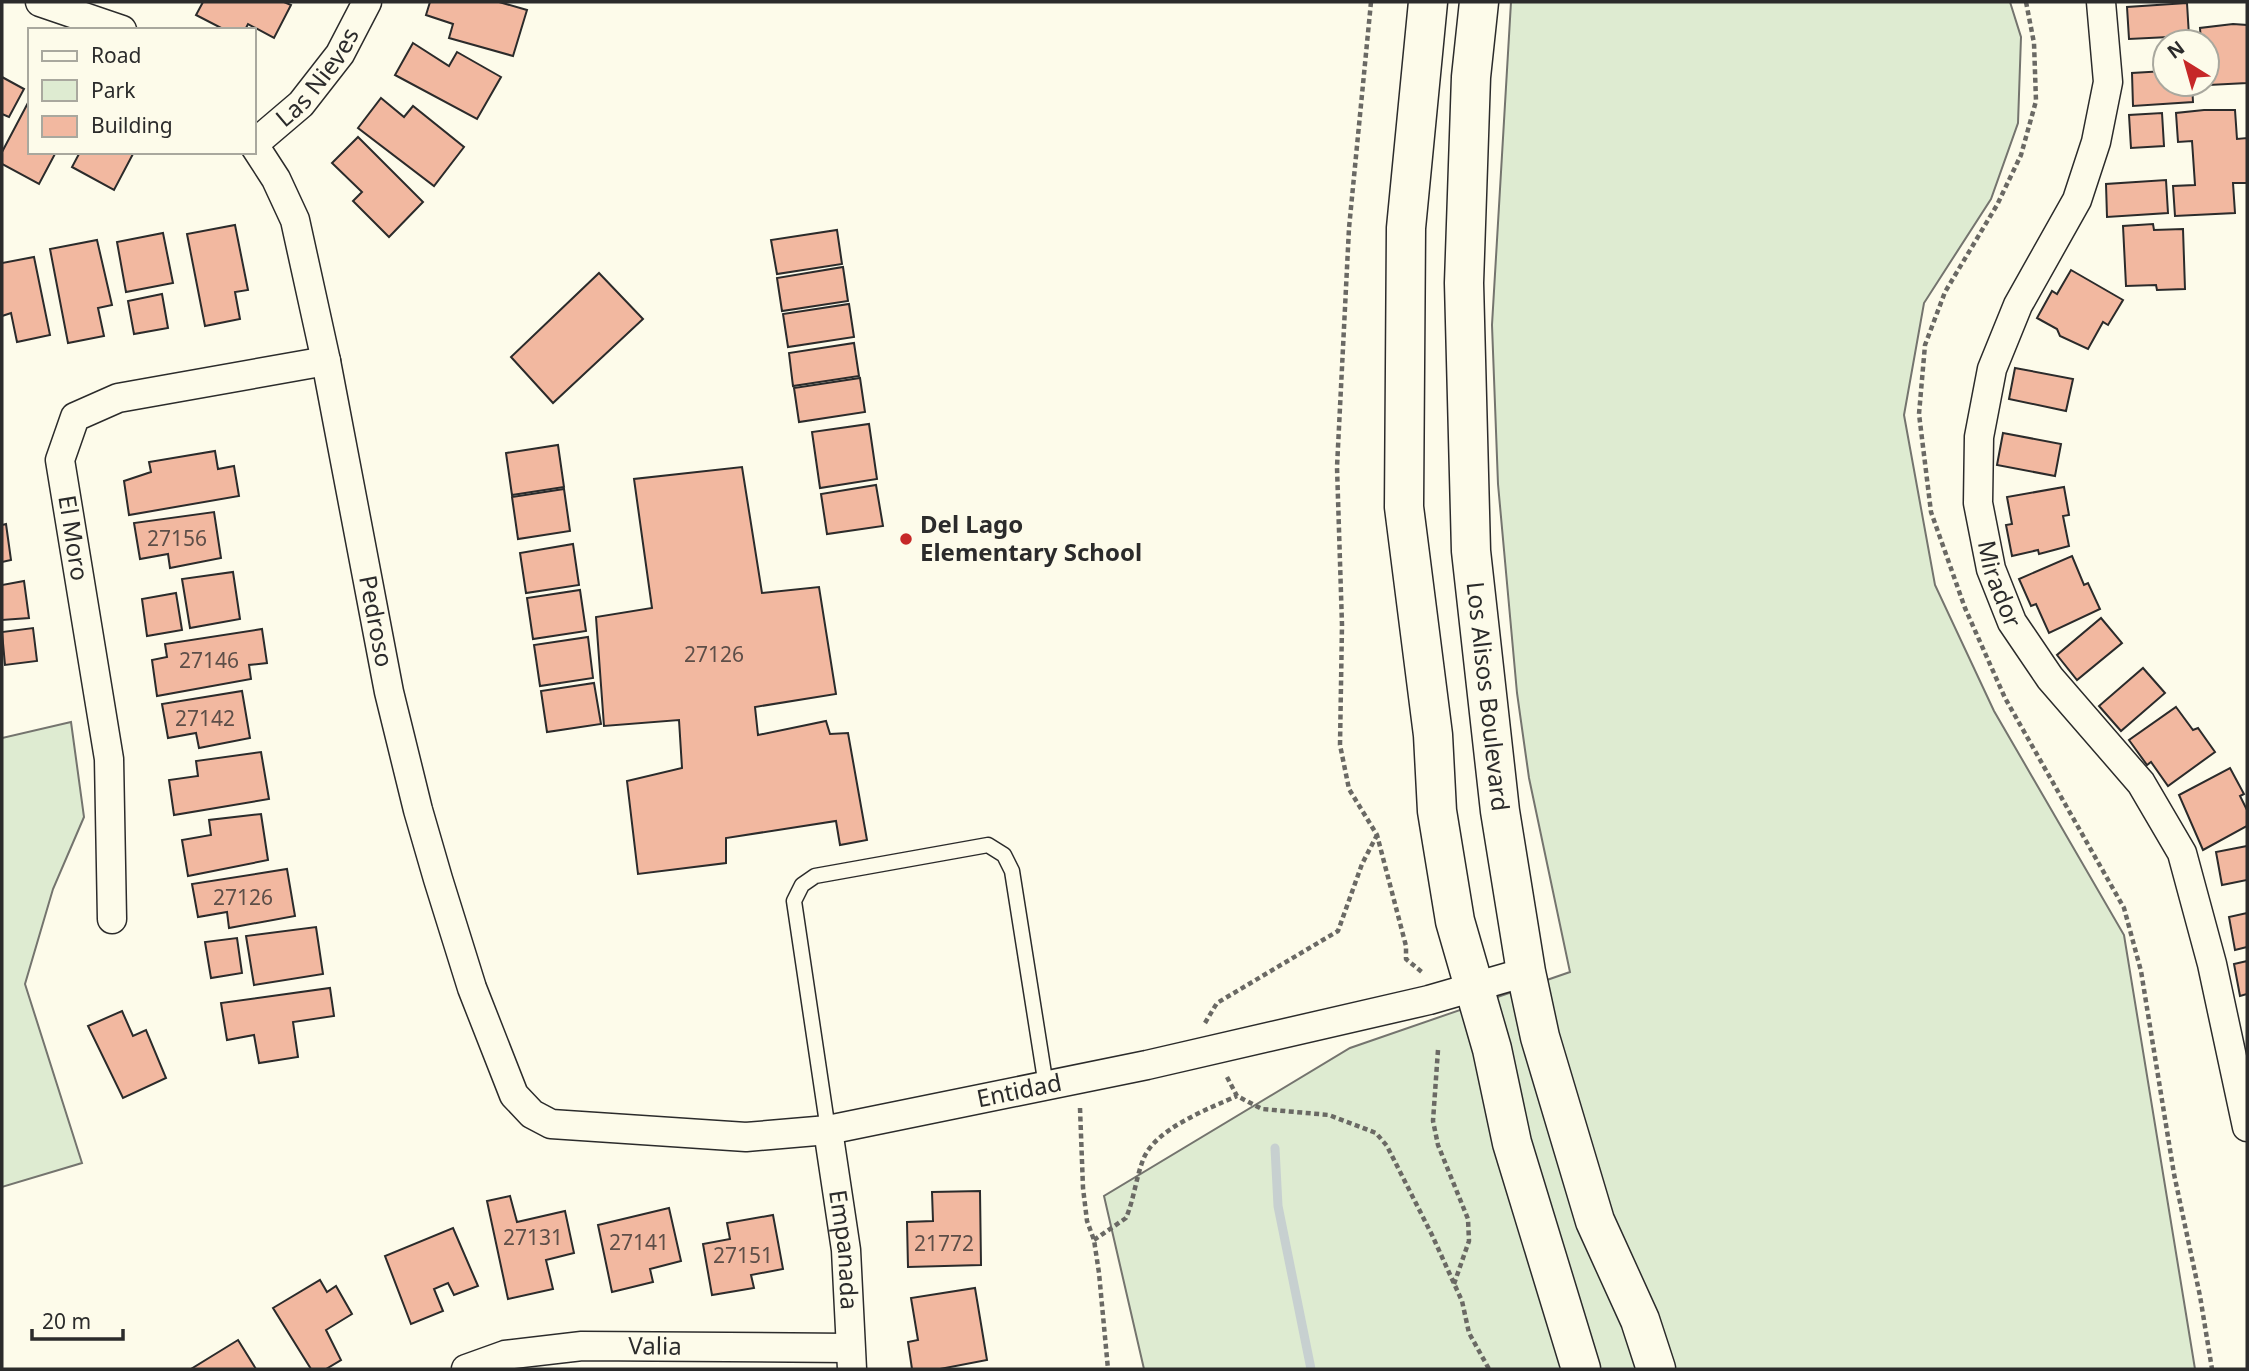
<svg xmlns="http://www.w3.org/2000/svg" width="2249" height="1371" font-family="'Noto Sans',sans-serif">
<style>
.green{fill:#deebd1;stroke:#74746e;stroke-width:2}
.lines{fill:none;stroke-linecap:round;stroke-linejoin:round}
.stream{stroke:#c7d0d0;stroke-width:9}
.building{fill:#f2b8a0;stroke:#2b2b2b;stroke-width:2}
.lane-casing{stroke:#2b2b2b;stroke-width:17}
.street-casing{stroke:#2b2b2b;stroke-width:31}
.secondary-casing{stroke:#2b2b2b;stroke-width:41}
.path{stroke:#6a6964;stroke-width:4.5;stroke-dasharray:5 3.5;stroke-linecap:butt}
.lane{stroke:#fdfbea;stroke-width:14}
.street{stroke:#fdfbea;stroke-width:28}
.secondary{stroke:#fdfbea;stroke-width:38}
.poi-dot{fill:#c62828;stroke:#fdfbea;stroke-width:2.5}
.labels{text-anchor:middle;stroke-width:5;stroke-linejoin:round;paint-order:stroke}
.number-label{font-size:21px;fill:#5d4e48}
.street-label{font-size:24px;fill:#2b2b2b;stroke:#fdfbea}
.poi-label{font-size:24px;font-weight:bold;fill:#2b2b2b;stroke:#fdfbea;text-anchor:start}
</style>
<rect width="100%" height="100%" fill="#fdfbea"/>
<g class="green">
<path d="M 1511,2 L 2010,2 L 2021,37 L 2018,123 L 1991,199 L 1924,303 L 1904,415 L 1935,585 L 1994,711 L 2124,935 L 2195,1369 L 1144,1369 L 1104,1196 L 1350,1048 L 1570,972 L 1529,778 L 1517,693 L 1498,484 L 1492,325 Z"/>
<path d="M 71,722 L 84,817 L 53,889 L 25,984 L 82,1163 L 2,1187 L 2,738 Z"/>
</g>
<g class="lines">
<path class="stream" d="M 1275,1148 L 1278,1206 L 1311,1369"/>
</g>
<g class="building">
<path d="M 203,2 L 284,2 L 291,5 L 274,38 L 248,24 L 245,30 L 225,30 L 196,15 Z"/>
<path d="M 430,2 L 499,2 L 527,10 L 513,56 L 449,38 L 453,24 L 426,15 Z"/>
<path d="M 2187,3 L 2189,36 L 2129,39 L 2127,7 Z"/>
<path d="M 2233,24 L 2247,25 L 2247,83 L 2209,85 L 2207,42 L 2201,42 L 2200,28 Z"/>
<path d="M 413,43 L 449,66 L 457,52 L 501,77 L 477,119 L 395,75 Z"/>
<path d="M 2165,71 L 2165,84 L 2192,84 L 2193,102 L 2133,106 L 2132,73 Z"/>
<path d="M 2,77 L 24,89 L 9,117 L 2,114 Z"/>
<path d="M 381,98 L 404,117 L 413,106 L 464,147 L 434,186 L 358,128 Z"/>
<path d="M 30,99 L 30,152 L 56,152 L 39,184 L 2,164 L 2,152 Z"/>
<path d="M 2204,110 L 2235,110 L 2237,139 L 2247,138 L 2247,183 L 2233,183 L 2235,213 L 2175,216 L 2173,186 L 2195,185 L 2192,141 L 2178,142 L 2176,113 Z"/>
<path d="M 2162,113 L 2164,146 L 2131,148 L 2129,115 Z"/>
<path d="M 358,137 L 423,202 L 389,237 L 353,201 L 362,192 L 332,163 Z"/>
<path d="M 80,152 L 134,152 L 114,190 L 72,167 Z"/>
<path d="M 2166,180 L 2168,213 L 2107,217 L 2106,184 Z"/>
<path d="M 2153,224 L 2154,230 L 2183,229 L 2185,289 L 2157,290 L 2156,285 L 2126,286 L 2123,226 Z"/>
<path d="M 235,225 L 248,290 L 235,292 L 240,319 L 205,326 L 187,234 Z"/>
<path d="M 837,230 L 842,264 L 777,274 L 771,240 Z"/>
<path d="M 163,233 L 173,283 L 126,292 L 117,242 Z"/>
<path d="M 97,240 L 112,305 L 98,308 L 104,336 L 68,343 L 50,249 Z"/>
<path d="M 34,257 L 50,335 L 17,342 L 11,313 L 2,316 L 2,263 Z"/>
<path d="M 843,267 L 848,301 L 782,311 L 777,278 Z"/>
<path d="M 2071,270 L 2123,300 L 2108,325 L 2103,322 L 2088,349 L 2060,336 L 2057,329 L 2037,318 L 2052,291 L 2057,294 Z"/>
<path d="M 599,273 L 643,319 L 553,403 L 511,357 Z"/>
<path d="M 162,294 L 168,328 L 134,334 L 128,301 Z"/>
<path d="M 849,304 L 854,337 L 788,347 L 783,314 Z"/>
<path d="M 854,343 L 859,376 L 793,386 L 789,353 Z"/>
<path d="M 2015,368 L 2073,379 L 2066,411 L 2009,399 Z"/>
<path d="M 860,378 L 865,412 L 799,422 L 794,388 Z"/>
<path d="M 869,424 L 877,479 L 820,488 L 812,432 Z"/>
<path d="M 2003,433 L 2061,444 L 2055,476 L 1997,465 Z"/>
<path d="M 558,445 L 564,487 L 512,495 L 506,453 Z"/>
<path d="M 215,451 L 218,469 L 234,466 L 239,496 L 129,515 L 124,481 L 151,472 L 149,462 Z"/>
<path d="M 742,467 L 762,593 L 819,587 L 836,694 L 755,707 L 758,735 L 826,721 L 830,734 L 848,733 L 867,840 L 840,845 L 836,821 L 726,838 L 726,863 L 638,874 L 627,781 L 682,768 L 679,720 L 604,726 L 596,617 L 652,608 L 634,479 Z"/>
<path d="M 876,485 L 883,526 L 827,534 L 821,494 Z"/>
<path d="M 2064,487 L 2069,515 L 2063,516 L 2069,546 L 2039,554 L 2038,550 L 2012,556 L 2006,525 L 2012,524 L 2007,497 Z"/>
<path d="M 564,489 L 570,531 L 518,539 L 512,497 Z"/>
<path d="M 214,512 L 221,558 L 170,568 L 168,554 L 140,559 L 134,523 Z"/>
<path d="M 6,524 L 11,560 L 2,562 L 2,525 Z"/>
<path d="M 573,544 L 579,585 L 526,593 L 520,553 Z"/>
<path d="M 2072,556 L 2084,585 L 2088,583 L 2100,609 L 2049,633 L 2036,604 L 2031,606 L 2019,579 Z"/>
<path d="M 233,572 L 240,619 L 190,628 L 182,579 Z"/>
<path d="M 24,581 L 29,618 L 2,620 L 2,585 Z"/>
<path d="M 580,590 L 586,631 L 533,639 L 527,598 Z"/>
<path d="M 176,593 L 182,630 L 147,636 L 142,599 Z"/>
<path d="M 2101,618 L 2122,643 L 2077,680 L 2057,655 Z"/>
<path d="M 33,628 L 37,661 L 5,665 L 2,632 Z"/>
<path d="M 262,629 L 267,663 L 249,665 L 251,679 L 157,696 L 152,660 L 167,657 L 165,644 Z"/>
<path d="M 588,637 L 593,678 L 540,686 L 534,645 Z"/>
<path d="M 2143,668 L 2165,693 L 2121,731 L 2099,706 Z"/>
<path d="M 594,683 L 601,724 L 547,732 L 541,691 Z"/>
<path d="M 242,691 L 250,738 L 199,748 L 196,733 L 168,738 L 162,704 Z"/>
<path d="M 2176,707 L 2193,730 L 2198,728 L 2215,752 L 2168,786 L 2151,762 L 2147,765 L 2129,740 Z"/>
<path d="M 261,752 L 269,799 L 174,815 L 169,780 L 198,776 L 196,761 Z"/>
<path d="M 2230,768 L 2244,794 L 2240,796 L 2247,810 L 2247,826 L 2203,850 L 2179,795 Z"/>
<path d="M 261,814 L 268,860 L 188,876 L 182,840 L 211,835 L 209,820 Z"/>
<path d="M 2247,846 L 2247,880 L 2222,885 L 2216,852 Z"/>
<path d="M 287,869 L 295,916 L 229,928 L 227,912 L 198,917 L 192,884 Z"/>
<path d="M 2247,913 L 2247,947 L 2235,950 L 2229,917 Z"/>
<path d="M 316,927 L 323,974 L 254,985 L 246,936 Z"/>
<path d="M 237,938 L 242,973 L 211,978 L 205,942 Z"/>
<path d="M 2247,961 L 2247,994 L 2240,996 L 2234,964 Z"/>
<path d="M 330,988 L 334,1016 L 293,1022 L 298,1057 L 259,1063 L 254,1035 L 227,1040 L 221,1003 Z"/>
<path d="M 122,1011 L 133,1036 L 146,1030 L 166,1078 L 123,1098 L 88,1026 Z"/>
<path d="M 980,1191 L 981,1265 L 908,1267 L 907,1222 L 933,1221 L 932,1192 Z"/>
<path d="M 510,1196 L 517,1222 L 565,1211 L 574,1253 L 546,1260 L 553,1289 L 508,1299 L 487,1201 Z"/>
<path d="M 669,1208 L 681,1261 L 650,1269 L 653,1282 L 612,1292 L 598,1225 Z"/>
<path d="M 773,1215 L 783,1269 L 751,1275 L 754,1288 L 712,1295 L 703,1244 L 730,1239 L 727,1223 Z"/>
<path d="M 453,1228 L 478,1286 L 454,1295 L 448,1283 L 434,1289 L 443,1311 L 411,1324 L 385,1256 Z"/>
<path d="M 320,1280 L 327,1292 L 336,1286 L 352,1314 L 326,1330 L 341,1360 L 326,1369 L 311,1369 L 273,1308 Z"/>
<path d="M 975,1288 L 987,1360 L 940,1369 L 912,1369 L 908,1342 L 918,1340 L 911,1298 Z"/>
<path d="M 238,1340 L 256,1369 L 191,1369 Z"/>
</g>
<g class="lines">
<defs>
<path id="lane" d="M 828,1130 L 794,901 L 802,885 L 815,876 L 988,845 L 1004,855 L 1012,871 L 1046,1086"/>
<g id="street">
<path d="M 40,2 L 122,30"/>
<path id="s1" d="M 2101,2 L 2108,82 L 2096,142 L 2077,200 L 2018,305 L 1992,369 L 1979,437 L 1978,503 L 1991,569 L 2012,622 L 2050,678 L 2141,783 L 2182,853 L 2212,964 L 2247,1127"/>
<path id="s2" d="M 254,144 L 301,104 L 340,54 L 367,2"/>
<path id="s3" d="M 254,145 L 276,179 L 295,220 L 326,361 L 389,692 L 418,810 L 438,879 L 472,988 L 514,1095 L 532,1114 L 551,1124 L 746,1137 L 828,1130 L 1147,1065 L 1429,1000 L 1526,972"/>
<path d="M 112,919 L 109,759 L 60,460 L 75,417 L 118,398 L 326,361"/>
<path id="s4" d="M 828,1130 L 846,1250 L 852,1369"/>
<path id="s5" d="M 466,1369 L 505,1355 L 582,1346 L 849,1348"/>
</g>
<g id="secondary">
<path d="M 1428,2 L 1406,228 L 1404,507 L 1433,735 L 1437,811 L 1455,921 L 1492,1049 L 1512,1143 L 1581,1369"/>
<path id="s6" d="M 1479,2 L 1471,77 L 1464,283 L 1471,551 L 1500,811 L 1526,972 L 1540,1037 L 1595,1221 L 1640,1320 L 1656,1369"/>
</g>
</defs>
<use href="#lane" class="lane-casing"/>
<use href="#street" class="street-casing"/>
<use href="#secondary" class="secondary-casing"/>
<g class="path">
<path d="M 1371,2 L 1349,228 L 1337,467 L 1342,625 L 1340,745 L 1349,789 L 1377,835 L 1406,946 L 1406,959 L 1423,973"/>
<path d="M 2026,2 L 2034,43 L 2036,101 L 2021,155 L 1997,205 L 1945,292 L 1925,345 L 1919,414 L 1931,512 L 1965,608 L 2005,698 L 2124,908 L 2141,971 L 2174,1174 L 2200,1296 L 2212,1369"/>
<path d="M 1205,1023 L 1217,1003 L 1338,931 L 1362,864 L 1377,835"/>
<path d="M 1438,1050 L 1433,1121 L 1438,1145 L 1468,1219 L 1469,1241 L 1454,1284"/>
<path d="M 1227,1077 L 1237,1096 L 1262,1109 L 1329,1115 L 1376,1133 L 1387,1146 L 1432,1235 L 1462,1301 L 1469,1333 L 1489,1369"/>
<path d="M 1080,1108 L 1083,1188 L 1087,1221 L 1094,1240 L 1099,1273 L 1108,1369"/>
<path d="M 1094,1240 L 1126,1218 C 1134,1199 1136,1178 1143,1160 C 1154,1129 1210,1108 1237,1096"/>
</g>
<use href="#lane" class="lane"/>
<use href="#street" class="street"/>
<use href="#secondary" class="secondary"/>
</g>
<circle class="poi-dot" cx="906" cy="539" r="7"/>
<g class="labels">
<g class="number-label">
<text x="177" y="546">27156</text>
<text x="714" y="662">27126</text>
<text x="209" y="668">27146</text>
<text x="205" y="726">27142</text>
<text x="243" y="905">27126</text>
<text x="533" y="1245">27131</text>
<text x="639" y="1250">27141</text>
<text x="944" y="1251">21772</text>
<text x="743" y="1263">27151</text>
</g>
<g class="street-label">
<text dy="8" stroke="none"><textPath href="#s2" startOffset="93">Las Nieves</textPath></text>
<text transform="translate(73 538) rotate(81)" y="8">El Moro</text>
<text dy="8" stroke="none"><textPath href="#s1" startOffset="611">Mirador</textPath></text>
<text dy="8" stroke="none"><textPath href="#s3" startOffset="495">Pedroso</textPath></text>
<text dy="8" stroke="none"><textPath href="#s6" startOffset="696">Los Alisos Boulevard</textPath></text>
<text dy="8" stroke="none"><textPath href="#s3" startOffset="1510">Entidad</textPath></text>
<text dy="8" stroke="none"><textPath href="#s4" startOffset="121">Empanada</textPath></text>
<text dy="8" stroke="none"><textPath href="#s5" startOffset="192">Valia</textPath></text>
</g>
<g class="poi-label">
<text x="920" y="533">Del Lago<tspan x="920" dy="28">Elementary School</tspan></text>
</g>
</g>
<rect width="2249" height="1371" fill="none" stroke="#2b2b2b" stroke-width="7"/>
<rect x="28" y="28" width="228" height="126" fill="#fdfbea" stroke="#a9a89e" stroke-width="2"/>
<rect x="42" y="51" width="35" height="10" fill="#fdfbea" stroke="#a9a89e" stroke-width="2"/>
<text x="91" y="63" font-size="21" fill="#2b2b2b">Road</text>
<rect x="42" y="80" width="35" height="21" fill="#deebd1" stroke="#a9a89e" stroke-width="2"/>
<text x="91" y="98" font-size="21" fill="#2b2b2b">Park</text>
<rect x="42" y="116" width="35" height="21" fill="#f2b8a0" stroke="#a9a89e" stroke-width="2"/>
<text x="91" y="133" font-size="21" fill="#2b2b2b">Building</text>
<g transform="translate(2186 63) rotate(323)"><circle r="33" fill="#fdfbea" stroke="#a9a89e" stroke-width="2"/>
<path d="M0-5L12 26L0 18L-12 26Z" fill="#c62828"/>
<text y="-10" font-size="19" font-weight="bold" text-anchor="middle" fill="#2b2b2b">N</text>
</g>
<path d="M32 1329v10h91v-10" fill="none" stroke="#2b2b2b" stroke-width="3.5"/>
<text x="42" y="1329" font-size="21" fill="#2b2b2b" stroke="#fdfbea" stroke-width="5" paint-order="stroke">20 m</text>
</svg>
